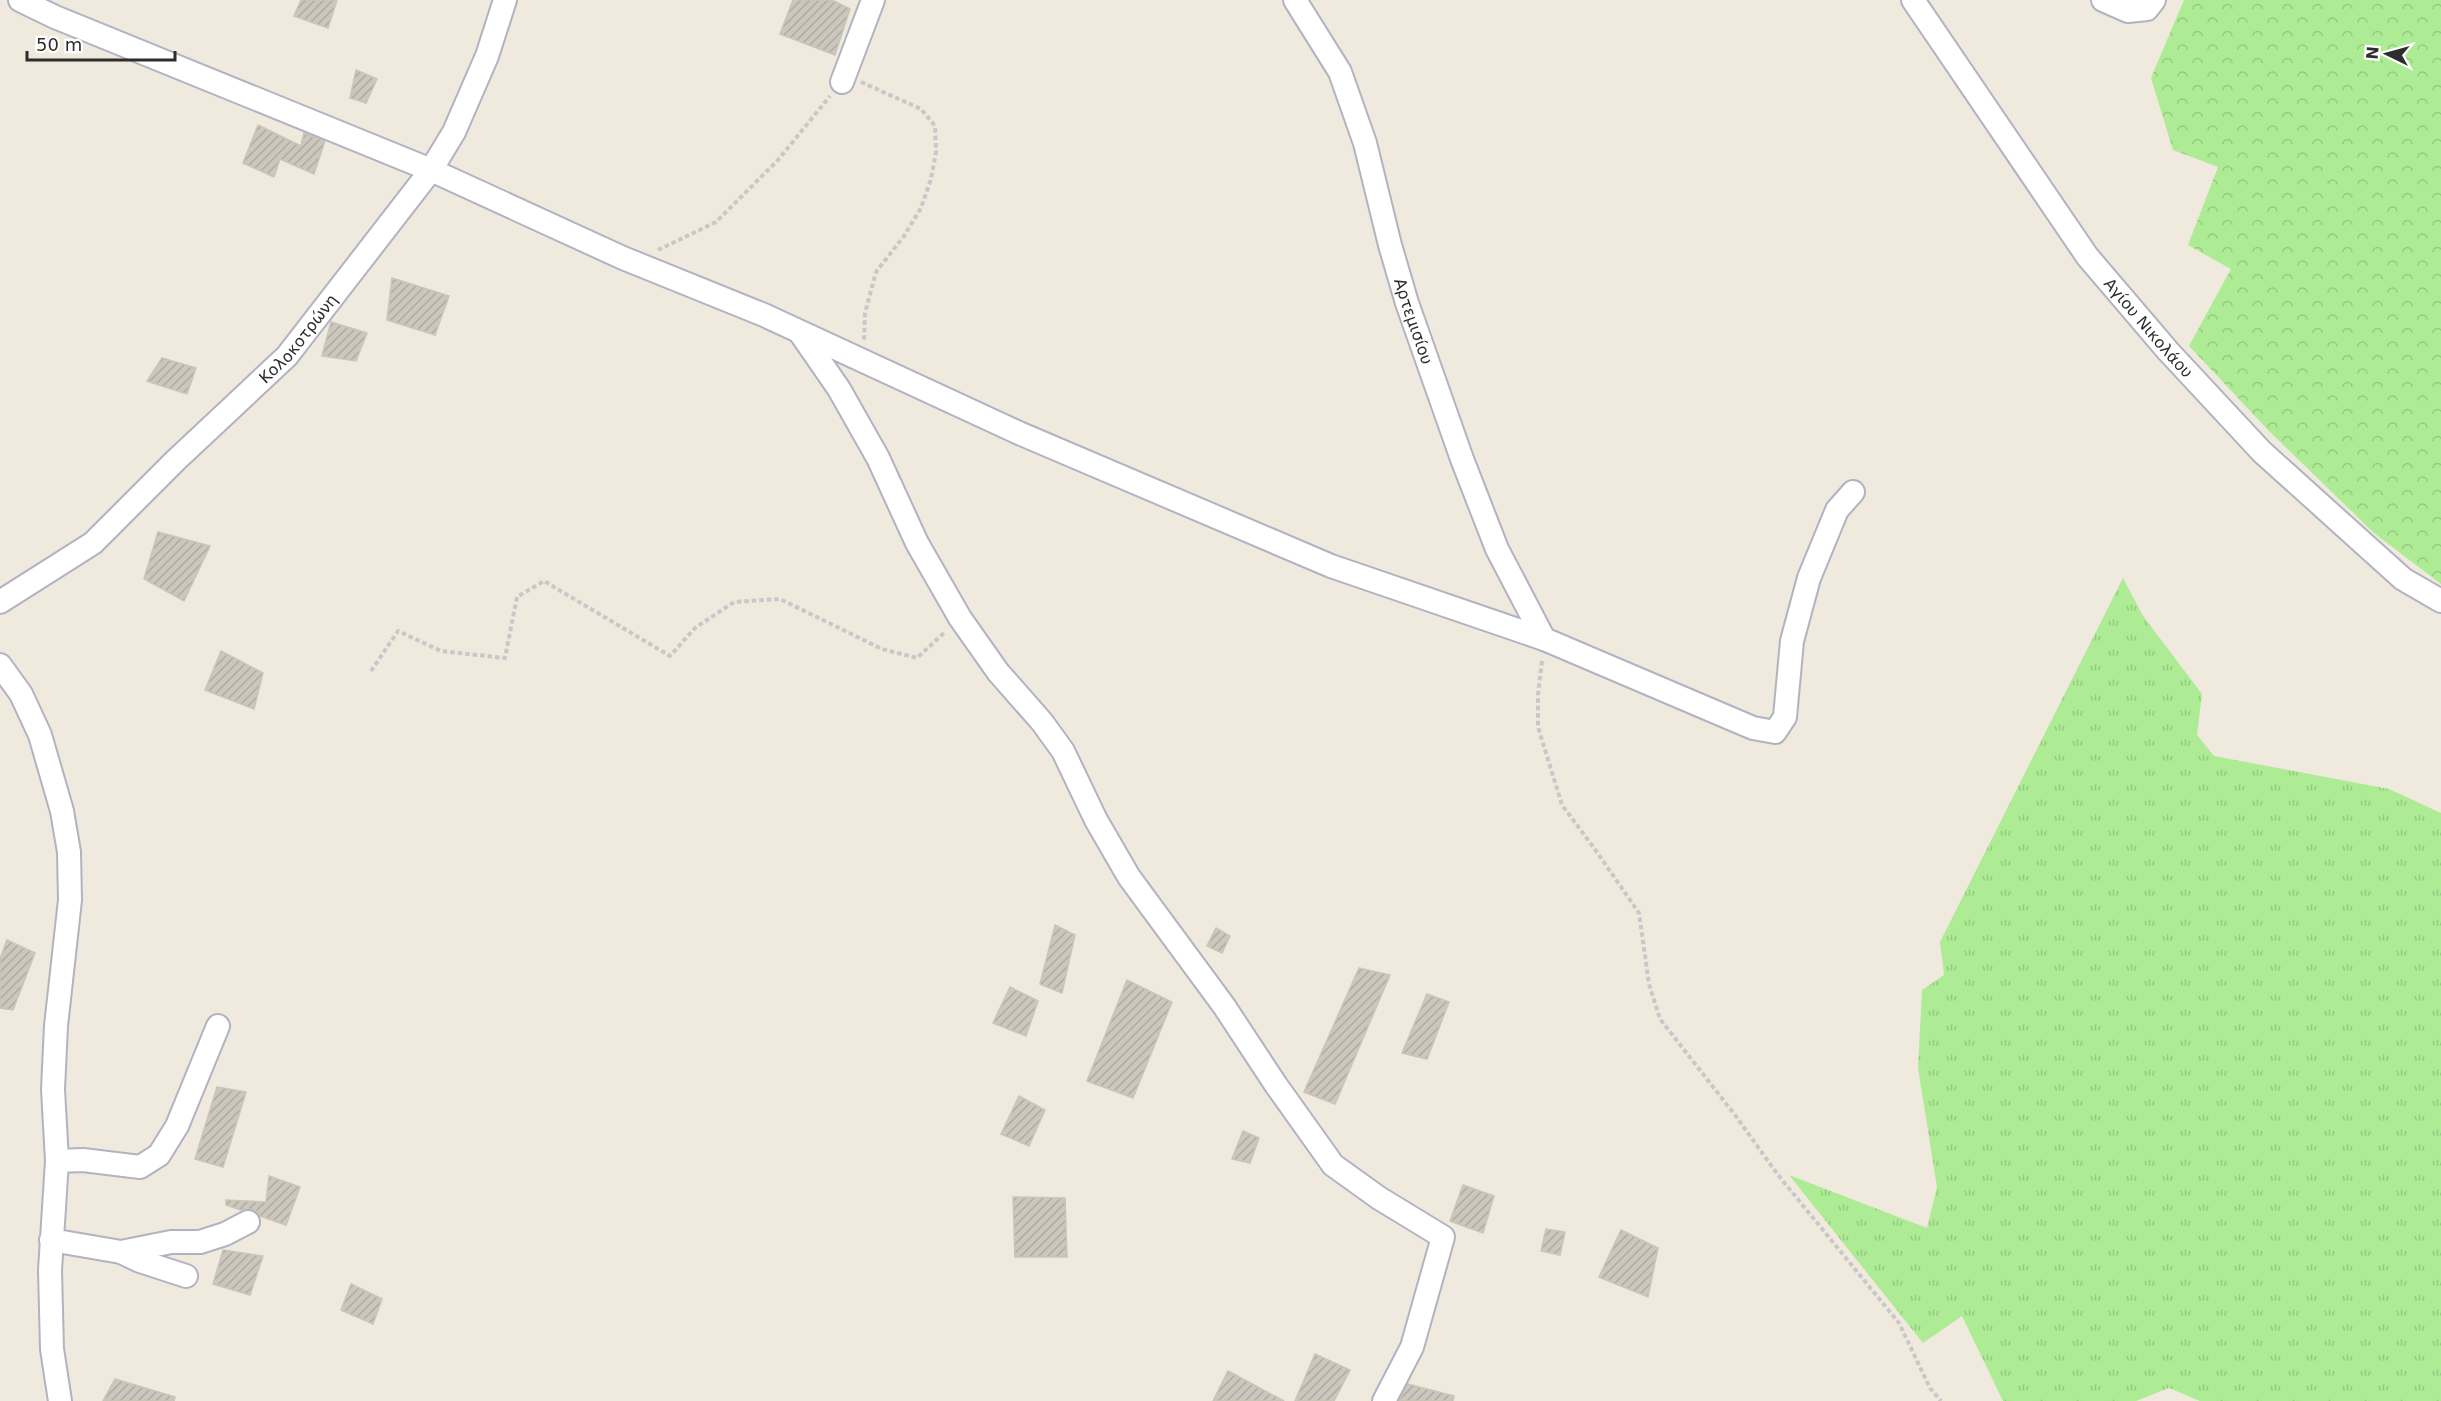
<svg xmlns="http://www.w3.org/2000/svg" width="2441" height="1401" font-family="'DejaVu Sans',sans-serif">
<style>
.grass{fill:url(#grass-tufts)}
.forest{fill:url(#forest-crowns)}
.building{fill:url(#building-hatch);stroke:#cbc5b7;stroke-width:1.5}
.lines{fill:none;stroke-linecap:round;stroke-linejoin:round}
.minor-casing{stroke:#b2b3c1;stroke-width:26}
.path{stroke:#c8c8c8;stroke-width:4;stroke-dasharray:4.5 3;stroke-linecap:butt}
.minor{stroke:#fff;stroke-width:22}
.labels{text-anchor:middle;stroke-width:5;stroke-linejoin:round;paint-order:stroke}
.street-label{font-size:16px;fill:#2d2d2d;stroke:#fff}
</style>
<defs>
<pattern id="grass-tufts" width="24" height="20" patternUnits="userSpaceOnUse" patternTransform="scale(1.5)"><rect width="24" height="20" fill="#adeb95"/><path d="M3 7l-1-3M5 7V3M7 7l1-3M15 17l-1-3M17 17v-4M19 17l1-3" fill="none" stroke="#95ca81"/></pattern>
<pattern id="forest-crowns" width="20" height="18" patternUnits="userSpaceOnUse" patternTransform="scale(1.5)"><rect width="20" height="18" fill="#adeb95"/><path d="M2 6a3 3 0 1 1 6 0M12 15a3 3 0 1 1 6 0" fill="none" stroke="#95ca81"/></pattern>
<pattern id="building-hatch" width="6" height="6" patternUnits="userSpaceOnUse" patternTransform="scale(1.5)"><rect width="6" height="6" fill="#cbc7bc"/><path d="M-1 1l2-2M0 6l6-6M5 7l2-2" fill="none" stroke="#afaba2"/></pattern>
</defs>
<rect width="100%" height="100%" fill="#efe9de"/>
<path class="grass" d="M 2123,578 L 2143,616 L 2202,694 L 2197,735 L 2214,756 L 2389,789 L 2441,813 L 2441,1401 L 2200,1401 L 2169,1388 L 2136,1401 L 2003,1401 L 1962,1316 L 1923,1343 L 1789,1175 L 1927,1228 L 1937,1187 L 1918,1068 L 1922,990 L 1944,975 L 1940,942 Z"/>
<path class="forest" d="M 2184,0 L 2441,0 L 2441,584 L 2374,533 L 2269,431 L 2189,346 L 2231,269 L 2188,245 L 2218,167 L 2173,150 L 2151,78 Z"/>
<g class="building">
<path d="M 301,0 L 337,0 L 328,28 L 294,16 Z"/>
<path d="M 793,0 L 832,0 L 850,9 L 835,55 L 780,34 Z"/>
<path d="M 356,70 L 377,79 L 366,103 L 350,98 Z"/>
<path d="M 258,125 L 301,146 L 304,133 L 325,141 L 314,174 L 280,159 L 274,177 L 243,163 Z"/>
<path d="M 392,278 L 449,296 L 435,335 L 387,320 Z"/>
<path d="M 331,322 L 367,333 L 356,361 L 322,356 Z"/>
<path d="M 162,358 L 196,368 L 187,394 L 147,381 Z"/>
<path d="M 158,532 L 210,546 L 184,601 L 144,579 Z"/>
<path d="M 221,651 L 263,673 L 254,709 L 205,690 Z"/>
<path d="M 1055,925 L 1075,935 L 1062,993 L 1040,984 Z"/>
<path d="M 1216,928 L 1230,936 L 1222,953 L 1207,946 Z"/>
<path d="M 7,940 L 35,953 L 13,1010 L 0,1008 L 0,959 Z"/>
<path d="M 1359,968 L 1390,975 L 1335,1104 L 1304,1092 Z"/>
<path d="M 1127,980 L 1172,1002 L 1133,1098 L 1087,1081 Z"/>
<path d="M 1010,987 L 1038,1001 L 1026,1036 L 993,1023 Z"/>
<path d="M 1427,994 L 1449,1002 L 1427,1059 L 1402,1053 Z"/>
<path d="M 217,1087 L 246,1092 L 223,1167 L 195,1159 Z"/>
<path d="M 1019,1096 L 1045,1110 L 1029,1146 L 1001,1134 Z"/>
<path d="M 1243,1131 L 1259,1138 L 1250,1163 L 1232,1159 Z"/>
<path d="M 269,1176 L 300,1187 L 286,1225 L 260,1216 L 255,1210 L 248,1209 L 241,1210 L 226,1205 L 226,1200 L 266,1202 Z"/>
<path d="M 1463,1185 L 1494,1196 L 1483,1233 L 1450,1221 Z"/>
<path d="M 1013,1197 L 1065,1198 L 1067,1257 L 1015,1257 Z"/>
<path d="M 1546,1229 L 1565,1232 L 1560,1255 L 1541,1251 Z"/>
<path d="M 1621,1230 L 1658,1248 L 1648,1297 L 1599,1277 Z"/>
<path d="M 223,1250 L 263,1256 L 250,1295 L 213,1284 Z"/>
<path d="M 351,1284 L 382,1299 L 373,1324 L 341,1310 Z"/>
<path d="M 1315,1354 L 1350,1370 L 1334,1401 L 1295,1401 Z"/>
<path d="M 1228,1371 L 1284,1401 L 1213,1401 Z"/>
<path d="M 115,1379 L 175,1397 L 174,1401 L 103,1401 Z"/>
<path d="M 1408,1384 L 1454,1396 L 1453,1401 L 1399,1401 Z"/>
</g>
<g class="lines">
<defs>
<g id="minor">
<path d="M 20,0 L 55,17 L 431,170 L 623,258 L 764,315 L 1019,433 L 1331,566 L 1544,639 L 1753,728 L 1775,732 L 1785,717 L 1792,641 L 1809,578 L 1837,510 L 1853,492"/>
<path id="s1" d="M 1295,0 L 1340,72 L 1365,143 L 1390,245 L 1407,303 L 1462,459 L 1497,549 L 1544,639"/>
<path id="s2" d="M 1913,0 L 2087,256 L 2168,351 L 2262,452 L 2403,579 L 2441,601"/>
<path d="M 2103,0 L 2128,11 L 2147,9 L 2154,0"/>
<path d="M 842,82 L 873,0"/>
<path d="M 801,334 L 839,389 L 878,458 L 917,543 L 960,618 L 998,672 L 1042,722 L 1063,751 L 1096,820 L 1129,877 L 1224,1006 L 1276,1085 L 1333,1165 L 1379,1198 L 1443,1237 L 1412,1347 L 1384,1401"/>
<path id="s3" d="M 0,602 L 93,543 L 175,461 L 287,356 L 431,170 L 454,132 L 487,56 L 505,0"/>
<path d="M 0,665 L 21,694 L 40,735 L 62,811 L 69,852 L 70,900 L 56,1026 L 53,1089 L 57,1161 L 50,1270 L 52,1349 L 60,1401"/>
<path d="M 57,1161 L 83,1160 L 140,1167 L 159,1155 L 177,1126 L 218,1026"/>
<path d="M 51,1240 L 121,1252 L 140,1261 L 186,1276"/>
<path d="M 121,1252 L 171,1242 L 200,1242 L 225,1234 L 248,1222"/>
</g>
</defs>
<use href="#minor" class="minor-casing"/>
<g class="path">
<path d="M 861,82 L 921,109 L 935,126 L 936,152 L 931,179 L 921,208 L 904,236 L 876,272 L 865,313 L 864,340"/>
<path d="M 658,250 L 716,222 L 778,160 L 830,96"/>
<path d="M 1542,661 L 1538,694 L 1538,727 L 1562,805 L 1594,848 L 1639,913 L 1649,984 L 1660,1019 L 1735,1115 L 1778,1175 L 1899,1323 L 1930,1388 L 1941,1401"/>
<path d="M 371,671 L 398,631 L 441,651 L 505,658 L 517,597 L 544,581 L 670,656 L 695,628 L 734,602 L 780,599 L 882,649 L 917,658 L 945,632"/>
</g>
<use href="#minor" class="minor"/>
</g>
<g class="labels">
<g class="street-label">
<text dy="6" stroke="none"><textPath href="#s1" startOffset="345">Αρτεμισίου</textPath></text>
<text dy="6" stroke="none"><textPath href="#s2" startOffset="404">Αγίου Νικολάου</textPath></text>
<text dy="6" stroke="none"><textPath href="#s3" startOffset="400">Κολοκοτρώνη</textPath></text>
</g>
</g>
<g transform="translate(2387 54) rotate(275)" stroke="#ffffff" stroke-width="4.5" paint-order="stroke">
<path d="M0-4.5L10 22L0 15L-10 22Z" fill="#2d2d2d"/>
<text y="-9" font-size="16" font-weight="bold" text-anchor="middle" fill="#2d2d2d">N</text>
</g>
<path d="M27 51v9h148v-9" fill="none" stroke="#2d2d2d" stroke-width="3"/>
<text x="36" y="51" font-size="18" fill="#2d2d2d" stroke="#ffffff" stroke-width="4.5" paint-order="stroke">50 m</text>
</svg>
